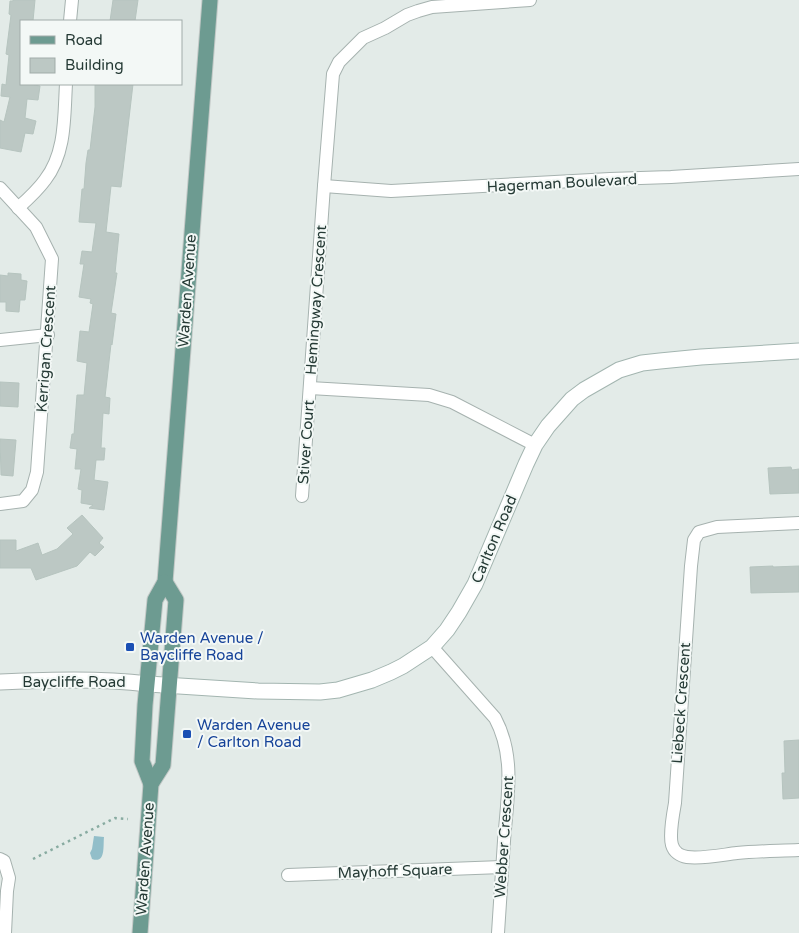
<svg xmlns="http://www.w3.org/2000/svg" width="799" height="933" font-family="'Varela Round',sans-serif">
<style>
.water{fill:#92bec9}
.building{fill:#bcc8c4;stroke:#b6c4bf}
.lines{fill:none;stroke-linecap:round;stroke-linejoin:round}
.minor-casing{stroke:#a6b2af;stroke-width:14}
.tertiary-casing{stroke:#a6b2af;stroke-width:17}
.secondary-casing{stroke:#a3b5b0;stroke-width:17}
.primary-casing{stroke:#c2c8c6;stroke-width:17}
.path{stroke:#88aba1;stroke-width:2.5;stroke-dasharray:2.5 4;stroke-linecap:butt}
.minor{stroke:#fff;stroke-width:12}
.tertiary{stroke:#fff;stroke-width:15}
.secondary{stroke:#fff;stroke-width:15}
.primary{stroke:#6d9b91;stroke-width:15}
.transit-dot{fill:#1a4fb4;stroke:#f3f8f6;stroke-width:2}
.labels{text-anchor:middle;stroke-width:4;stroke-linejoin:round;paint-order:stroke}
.street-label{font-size:15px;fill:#253a35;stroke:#f3f8f6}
.transit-label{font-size:15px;fill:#164399;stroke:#f3f8f6;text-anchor:start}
</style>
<rect width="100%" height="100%" fill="#e3ebe8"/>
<path class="water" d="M 94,836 L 104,837 C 103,846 106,864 92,859 L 90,853 L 92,849 Z"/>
<g class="building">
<path d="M 13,0 L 35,0 L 33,21 L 21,21 L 21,84 L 34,84 L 34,85 L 40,86 L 38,100 L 27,99 L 25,118 L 36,121 L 33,134 L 25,133 L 21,152 L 0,148 L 0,120 L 4,122 L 10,97 L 1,96 L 2,84 L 6,85 L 9,55 L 6,54 L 11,15 L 9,14 L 10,1 L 13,1 Z"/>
<path d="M 113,0 L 138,0 L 135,21 L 110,21 Z"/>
<path d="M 95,84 L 133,84 L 121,187 L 111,186 L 106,232 L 119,234 L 115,273 L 117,273 L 111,313 L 116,314 L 112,345 L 111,344 L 105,397 L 110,398 L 109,414 L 103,413 L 101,448 L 105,448 L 104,460 L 96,460 L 94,480 L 108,482 L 104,510 L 89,508 L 93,505 L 81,503 L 82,490 L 78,489 L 81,469 L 75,469 L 77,449 L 70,448 L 72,434 L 74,434 L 77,395 L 84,395 L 87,363 L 77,361 L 80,331 L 89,332 L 93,304 L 90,303 L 91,299 L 79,297 L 84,264 L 80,264 L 82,251 L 92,252 L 96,223 L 79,222 L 82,189 L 84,189 L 86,163 L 88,150 L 90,150 L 95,107 Z"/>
<path d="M 8,273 L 21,274 L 21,280 L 27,281 L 25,300 L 20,300 L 19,312 L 6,311 L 6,302 L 0,302 L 0,275 L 8,276 Z"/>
<path d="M 0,382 L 19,383 L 18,407 L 0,406 Z"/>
<path d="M 0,439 L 16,440 L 13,476 L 1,475 Z"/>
<path d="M 791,467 L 792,470 L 799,469 L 799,493 L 770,494 L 768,468 Z"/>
<path d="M 82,515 L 103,538 L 99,543 L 104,547 L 95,556 L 90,552 L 77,566 L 36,580 L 31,568 L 0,568 L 0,540 L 16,540 L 16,551 L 38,543 L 42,555 L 57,549 L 73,534 L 67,528 Z"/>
<path d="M 773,566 L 773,567 L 799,566 L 799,592 L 751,593 L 750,567 Z"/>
<path d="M 799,740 L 799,798 L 783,799 L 782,773 L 785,773 L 784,741 Z"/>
</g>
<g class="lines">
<defs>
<g id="minor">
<path d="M 70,21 L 72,0"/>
<path d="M 324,186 L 391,191 L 610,179 L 671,177 L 799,169"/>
<path d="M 0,188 L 36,227 L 52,259 L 37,472 L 32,490 L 23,501 L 0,504"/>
<path d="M 18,208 C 28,199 37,191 45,180 C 66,153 64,117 66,84"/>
<path d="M 0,340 L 48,335"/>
<path d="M 310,388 L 429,395 L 452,402 L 535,445"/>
<path d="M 302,496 L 324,186 L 333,74 L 339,62 L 363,38 L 385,28 L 407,15 L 418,11 L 432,7 L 530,0"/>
<path d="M 799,523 L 717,527 L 699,532 L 694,540 L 691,566 L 675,803 C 673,814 669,835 672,845 C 674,852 680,856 687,857 C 702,859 721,855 737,853 C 757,851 778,851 799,850"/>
<path d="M 432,647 L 495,718 C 516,757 507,799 504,841 C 502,872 500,902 498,933"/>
<path d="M 0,859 L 4,861 L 9,878 L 7,891 L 5,933"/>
<path d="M 288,875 L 502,867"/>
</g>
<path id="tertiary" d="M 0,682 C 49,680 99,678 148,684"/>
<path id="secondary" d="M 148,684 L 258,691 L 320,692 L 338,690 L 372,680 L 391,672 L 403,666 L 432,647 L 447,630 L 459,612 L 475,584 L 526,464 L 535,445 L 548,426 L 572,399 L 584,390 L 619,370 L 642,363 L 660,361 L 701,357 L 799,351"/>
<g id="primary">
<path d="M 151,784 L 142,761 L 145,705 L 155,600 L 165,582 L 210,0"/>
<path d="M 140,933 L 151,784 L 163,765 L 176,600 L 165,582"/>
</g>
</defs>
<use href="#minor" class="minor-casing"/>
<use href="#tertiary" class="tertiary-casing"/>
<use href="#secondary" class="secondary-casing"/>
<use href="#primary" class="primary-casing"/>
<path class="path" d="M 33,859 L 115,818 L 128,819"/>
<use href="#minor" class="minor"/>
<use href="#tertiary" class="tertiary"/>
<use href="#secondary" class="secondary"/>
<use href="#primary" class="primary"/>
</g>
<g class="transit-dot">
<rect x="125" y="642" width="10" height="10" rx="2.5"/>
<rect x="182" y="729" width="10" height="10" rx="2.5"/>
</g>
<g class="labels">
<g class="street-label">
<text transform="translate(562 183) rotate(-3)" y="5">Hagerman Boulevard</text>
<text transform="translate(187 291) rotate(-86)" y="5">Warden Avenue</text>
<text transform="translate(316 300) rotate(-86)" y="5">Hemingway Crescent</text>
<text transform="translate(46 349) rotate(-86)" y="5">Kerrigan Crescent</text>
<text transform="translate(306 442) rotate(-86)" y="5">Stiver Court</text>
<text transform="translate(494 539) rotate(-67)" y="5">Carlton Road</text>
<text x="74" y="687">Baycliffe Road</text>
<text transform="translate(681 703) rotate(-86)" y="5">Liebeck Crescent</text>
<text transform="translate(504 837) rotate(-86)" y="5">Webber Crescent</text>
<text transform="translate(145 859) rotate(-86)" y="5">Warden Avenue</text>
<text transform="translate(395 871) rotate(-2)" y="5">Mayhoff Square</text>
</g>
<g class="transit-label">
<text x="140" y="643">Warden Avenue /<tspan x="140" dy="17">Baycliffe Road</tspan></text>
<text x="197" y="730">Warden Avenue<tspan x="197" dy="17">/ Carlton Road</tspan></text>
</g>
</g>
<rect x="20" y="20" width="162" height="65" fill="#f3f8f6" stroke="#a1aca9"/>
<rect x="30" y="36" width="25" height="8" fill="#6d9b91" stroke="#a1aca9"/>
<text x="65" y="45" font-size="15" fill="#253a35">Road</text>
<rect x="30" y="58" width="25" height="15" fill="#bcc8c4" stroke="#a1aca9"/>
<text x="65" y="70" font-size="15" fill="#253a35">Building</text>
</svg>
